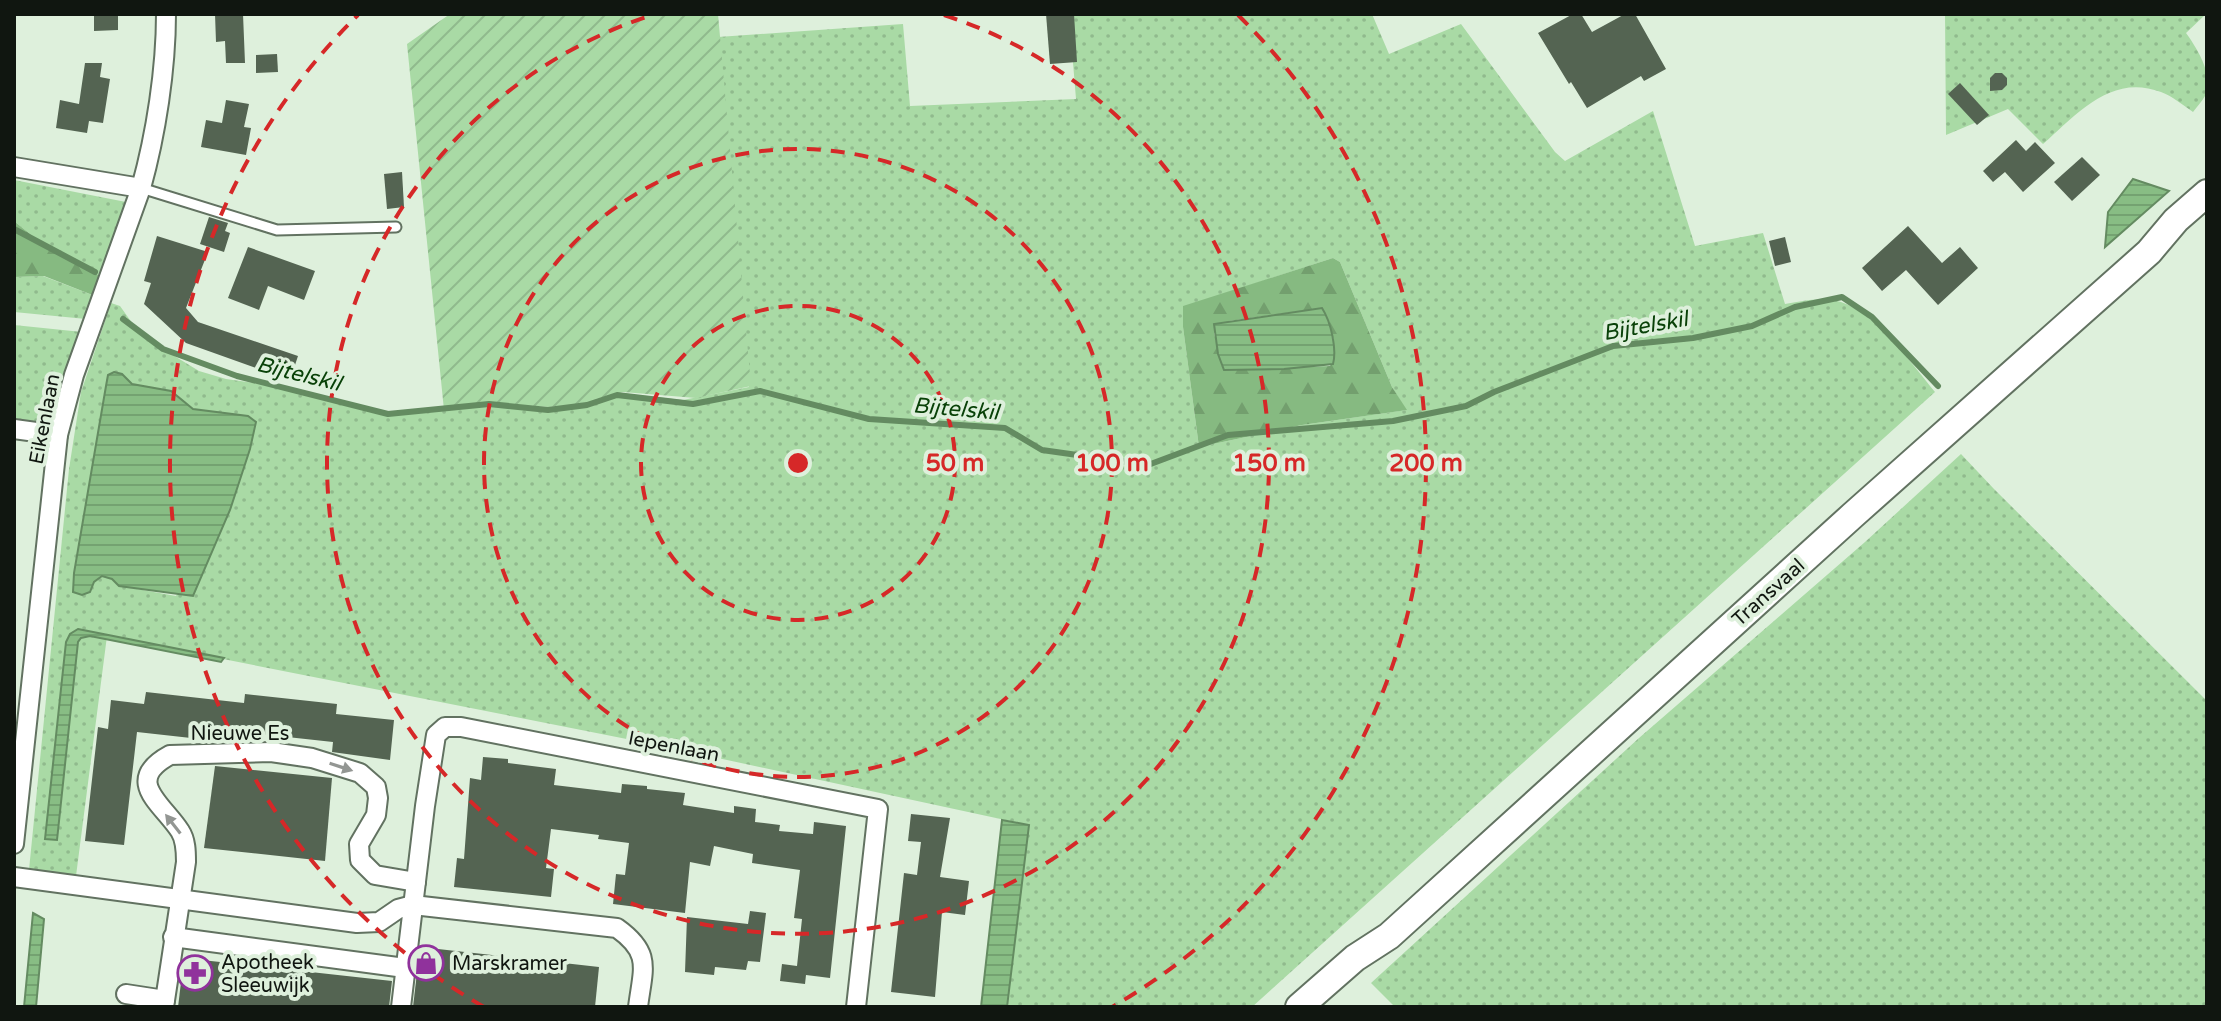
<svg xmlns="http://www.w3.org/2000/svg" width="2221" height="1021" font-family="'Varela Round',sans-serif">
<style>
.grass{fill:url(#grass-dots);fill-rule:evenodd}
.forest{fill:url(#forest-firs);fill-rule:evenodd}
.garden{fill:url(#garden-furrows)}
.water{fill:url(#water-rules);stroke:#648b61;stroke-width:2}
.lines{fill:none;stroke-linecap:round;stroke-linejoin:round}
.stream{stroke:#648b61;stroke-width:6}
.building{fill:#546452}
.lane-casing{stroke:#627261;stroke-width:13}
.street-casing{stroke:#627261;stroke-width:22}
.secondary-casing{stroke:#627261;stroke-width:30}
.lane{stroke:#fff;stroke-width:9}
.street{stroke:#fff;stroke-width:18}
.secondary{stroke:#fff;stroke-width:26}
.oneway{fill:#939693}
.ring{fill:none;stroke:#d62828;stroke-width:4;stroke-dasharray:14 10}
.labels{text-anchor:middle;stroke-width:8;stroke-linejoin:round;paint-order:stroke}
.street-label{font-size:20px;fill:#101610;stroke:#def0dc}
.poi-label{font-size:20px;fill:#101610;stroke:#def0dc;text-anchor:start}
.water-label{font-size:22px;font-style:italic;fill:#094108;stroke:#def0dc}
.centre{fill:#d62828;stroke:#def0dc;stroke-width:4}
.ring-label{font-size:24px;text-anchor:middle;font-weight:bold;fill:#d62828;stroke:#def0dc;stroke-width:8;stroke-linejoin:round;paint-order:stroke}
</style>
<defs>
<pattern id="grass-dots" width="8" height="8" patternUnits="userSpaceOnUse" patternTransform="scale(2)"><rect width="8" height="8" fill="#a9daa5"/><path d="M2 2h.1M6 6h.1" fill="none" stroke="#90ba8d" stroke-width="1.8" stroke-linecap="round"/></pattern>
<pattern id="forest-firs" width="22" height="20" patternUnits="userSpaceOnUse" patternTransform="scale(2)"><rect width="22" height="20" fill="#86ba81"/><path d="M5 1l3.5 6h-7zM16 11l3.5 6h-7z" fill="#739f6e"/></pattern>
<pattern id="garden-furrows" width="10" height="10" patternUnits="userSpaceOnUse" patternTransform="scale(2)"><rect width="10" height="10" fill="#a9daa5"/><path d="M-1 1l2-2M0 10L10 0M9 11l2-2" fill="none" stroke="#90ba8d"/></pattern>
<pattern id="water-rules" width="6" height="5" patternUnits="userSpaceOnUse" patternTransform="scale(2)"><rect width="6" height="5" fill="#88bd84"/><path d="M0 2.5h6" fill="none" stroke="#74a271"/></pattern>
</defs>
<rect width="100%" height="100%" fill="#def0dc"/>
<g class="grass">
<path d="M 1069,14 L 1372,14 L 1389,54 L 1461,24 L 1555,152 L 1565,161 L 1653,111 L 1695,246 L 1763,233 L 1785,304 C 1802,301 1823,296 1841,302 C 1876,313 1912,364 1935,392 L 1252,1007 L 1007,1007 L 1029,825 L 662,746 L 107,636 L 76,876 L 29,870 L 69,469 L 81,392 L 111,303 L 120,306 L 135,327 L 163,349 L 199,371 L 226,379 L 281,387 L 374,412 L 414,414 L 507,403 L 555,408 L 620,393 L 683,400 L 749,387 L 718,37 L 903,24 L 910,106 L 1076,99 ZM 1333,258 L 1340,262 L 1392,387 L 1406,410 L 1302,425 L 1199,447 L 1183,327 L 1183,307 ZM 122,374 L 132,384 L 171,391 L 193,409 L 247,416 L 256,422 L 250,449 L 230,510 L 176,596 L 120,586 L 112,579 L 102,576 L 94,582 L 89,592 L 82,595 L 73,592 L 74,573 L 106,386 Z"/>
<path d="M 1945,14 L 2206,14 L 2186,33 C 2197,48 2215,77 2205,96 C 2202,101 2197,107 2193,112 C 2183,105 2172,96 2161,92 C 2111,73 2077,114 2043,144 L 2008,109 L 1946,135 Z"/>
<path d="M 14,180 L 126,202 L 102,277 L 41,243 L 14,221 Z"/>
<path d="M 43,276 L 95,296 L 86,319 L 14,312 L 14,277 Z"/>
<path d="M 14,325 L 82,332 L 58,427 L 14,422 Z"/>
<path d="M 1961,454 L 1994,489 L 2207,701 L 2207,1007 L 1395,1007 L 1371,983 L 1639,738 L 1865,542 Z"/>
</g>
<g class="forest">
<path d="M 14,221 L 41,243 L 102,277 L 95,296 L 44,276 L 14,277 Z"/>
<path d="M 1333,258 L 1340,262 L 1392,387 L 1407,410 L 1302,425 L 1199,447 L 1183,327 L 1183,306 ZM 1322,308 C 1330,320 1341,354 1330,366 L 1228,370 L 1222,366 L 1214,333 L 1229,321 Z"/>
</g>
<path class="garden" d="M 450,14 L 718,14 L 751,386 L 696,398 L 623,392 L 572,405 L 549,407 L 496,403 L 444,410 L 407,44 Z"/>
<g class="water">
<path d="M 2133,179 L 2169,191 L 2105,247 L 2108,212 Z"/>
<path d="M 1322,308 C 1331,322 1337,349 1333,364 L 1284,369 L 1224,370 L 1218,354 L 1214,324 Z"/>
<path d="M 114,372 L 122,374 L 132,384 L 171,391 L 193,409 L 248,416 L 256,422 L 250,449 L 230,510 L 193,596 L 119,586 L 112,579 L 102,576 L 94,582 L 90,592 L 82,595 L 73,592 L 74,573 L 106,386 L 108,375 Z"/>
<path d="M 78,629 L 224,658 L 221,662 L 90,636 L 81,638 L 78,642 L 57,840 L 45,839 L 66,642 L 70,634 Z"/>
<path d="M 1002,820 L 1029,825 L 1007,1007 L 981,1007 Z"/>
<path d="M 33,913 L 44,919 L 36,1007 L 24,1007 Z"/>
</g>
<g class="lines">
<g class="stream">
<path d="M 14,229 L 95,272"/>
<path d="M 123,319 L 163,349 L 237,376 L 388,414 L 489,404 L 548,410 L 587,405 L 617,395 L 693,404 L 760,391 L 869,419 L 1005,428 L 1042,450 L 1148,465 L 1228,435 L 1393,421 L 1466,406 L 1494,392 L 1613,346 L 1693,338 L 1752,326 L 1795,307 L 1842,297 L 1872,317 L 1938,386"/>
</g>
</g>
<g class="building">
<path d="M 94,14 L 118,14 L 118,30 L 94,31 Z"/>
<path d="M 215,14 L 243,14 L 245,63 L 226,63 L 225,41 L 216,42 Z"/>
<path d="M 1046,14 L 1074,14 L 1077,62 L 1050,64 Z"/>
<path d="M 1573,14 L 1581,14 L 1592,32 L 1625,14 L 1635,14 L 1666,69 L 1644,81 L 1641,76 L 1587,108 L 1571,82 L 1569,84 L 1538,33 Z"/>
<path d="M 277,54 L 278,72 L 256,73 L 256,55 Z"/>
<path d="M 85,63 L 102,63 L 100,77 L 110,79 L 103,123 L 89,121 L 87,133 L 56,128 L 60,100 L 79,104 Z"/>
<path d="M 1995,73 L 2002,73 L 2007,78 L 2007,85 L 2002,90 L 1990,91 L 1990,78 Z"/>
<path d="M 1960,83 L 1989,115 L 1977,125 L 1948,94 Z"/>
<path d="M 226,100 L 249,104 L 244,127 L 251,128 L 246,155 L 201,147 L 206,120 L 222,123 Z"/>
<path d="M 2016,140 L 2026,151 L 2035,142 L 2055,163 L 2023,192 L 2005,172 L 1993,182 L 1983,171 Z"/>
<path d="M 2082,157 L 2100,175 L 2072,201 L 2054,182 Z"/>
<path d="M 402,172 L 404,207 L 387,209 L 384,174 Z"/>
<path d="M 209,217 L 228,223 L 225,231 L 230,233 L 224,252 L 200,244 Z"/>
<path d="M 1908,226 L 1942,263 L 1960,247 L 1978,268 L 1938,305 L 1906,270 L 1882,291 L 1862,268 Z"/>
<path d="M 157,236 L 208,252 L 186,308 L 198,322 L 298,356 L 290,380 L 186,343 L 144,304 L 151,283 L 144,281 Z"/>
<path d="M 1785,237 L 1791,262 L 1775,266 L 1769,241 Z"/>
<path d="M 248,247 L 315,271 L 304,300 L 268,286 L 259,310 L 228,298 Z"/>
<path d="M 146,692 L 244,703 L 245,694 L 337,704 L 336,714 L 394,720 L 390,760 L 332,752 L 333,742 L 278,736 L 219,729 L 218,741 L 137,732 L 124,845 L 85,841 L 98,727 L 108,729 L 111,700 L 144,704 Z"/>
<path d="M 483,757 L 508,759 L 508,763 L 556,769 L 554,785 L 621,793 L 622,784 L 647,786 L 647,789 L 685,793 L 683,805 L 734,813 L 734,806 L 756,809 L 755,822 L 780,825 L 779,831 L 813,834 L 814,822 L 846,826 L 830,978 L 806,975 L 805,984 L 780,981 L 782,964 L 797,966 L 802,919 L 794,918 L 800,870 L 752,863 L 753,854 L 714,846 L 710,866 L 690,862 L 685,913 L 613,904 L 616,874 L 625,875 L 629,843 L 598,839 L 599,835 L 551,829 L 546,868 L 554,869 L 551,897 L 454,887 L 457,858 L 464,859 L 470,778 L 481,780 Z"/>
<path d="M 215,766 L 332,778 L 325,861 L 204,848 Z"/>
<path d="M 911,814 L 950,818 L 940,877 L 969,881 L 965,915 L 942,912 L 935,997 L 891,992 L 904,873 L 917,875 L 921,842 L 908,841 Z"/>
<path d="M 750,911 L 766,913 L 760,962 L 748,961 L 746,970 L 715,967 L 714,975 L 685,972 L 687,917 L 748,924 Z"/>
<path d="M 420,947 L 599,967 L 595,1007 L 413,1007 Z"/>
<path d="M 184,958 L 392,981 L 389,1007 L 178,1007 Z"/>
</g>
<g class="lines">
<defs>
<path id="lane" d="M 141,188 L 277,230 L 396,227"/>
<g id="street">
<path d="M 14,167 L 141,188"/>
<path d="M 14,429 L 58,435"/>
<path d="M 14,844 L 58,435 L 74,375 L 141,188 C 156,134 166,69 166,14"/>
<path d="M 14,877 L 357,923 L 379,922 L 398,909 L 413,905 L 617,928 C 652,953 643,968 638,1007"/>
<path d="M 173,937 L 405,968"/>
<path d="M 126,994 L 165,1000"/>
<path d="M 164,1007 L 186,862 C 186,852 186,840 180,831 C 163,804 122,781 170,755 L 271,752 L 312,758 L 360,773 L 376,787 L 378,798 L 376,815 L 359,844 L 360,860 L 375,875 L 416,882"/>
<path d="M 401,1007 L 425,806 L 436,735 L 445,727 L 461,727 L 878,809 L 856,1007"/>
</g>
<path id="secondary" d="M 1299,1007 L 1355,958 L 1389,936 L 1853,515 L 2149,252 L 2176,220 L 2207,193"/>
</defs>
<use href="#lane" class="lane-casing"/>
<use href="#street" class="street-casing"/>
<use href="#secondary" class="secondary-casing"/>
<use href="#lane" class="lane"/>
<use href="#street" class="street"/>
<use href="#secondary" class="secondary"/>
</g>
<defs><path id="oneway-solid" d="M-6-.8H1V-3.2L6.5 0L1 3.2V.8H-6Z" transform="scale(2)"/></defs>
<g class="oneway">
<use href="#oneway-solid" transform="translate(341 767) rotate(18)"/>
<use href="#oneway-solid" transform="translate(173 824) rotate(-128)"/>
</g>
<g class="ring">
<circle cx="798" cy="463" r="157"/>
<circle cx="798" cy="463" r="314"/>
<path d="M944 15A471 471 0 1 1 652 15"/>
<path d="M484 1007A628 628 0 0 1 358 15M1238 15A628 628 0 0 1 1112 1007"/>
</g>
<defs>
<symbol id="shop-ring" viewBox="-11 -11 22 22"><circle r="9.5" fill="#def0dc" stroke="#90329c" stroke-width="1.5"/><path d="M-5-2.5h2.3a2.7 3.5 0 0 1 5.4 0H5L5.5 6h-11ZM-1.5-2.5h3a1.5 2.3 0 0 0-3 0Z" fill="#90329c"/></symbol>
<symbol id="pharmacy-ring" viewBox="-11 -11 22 22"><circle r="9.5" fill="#def0dc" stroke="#90329c" stroke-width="1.5"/><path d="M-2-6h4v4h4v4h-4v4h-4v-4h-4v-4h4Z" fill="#90329c"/></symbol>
</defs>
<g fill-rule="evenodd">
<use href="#shop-ring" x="406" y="943" width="40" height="40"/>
<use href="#pharmacy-ring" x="175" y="953" width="40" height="40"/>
</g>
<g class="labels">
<g class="street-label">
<text transform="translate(44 419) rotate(-79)" y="7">Eikenlaan</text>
<text transform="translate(1768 592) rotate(-42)" y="7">Transvaal</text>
<text x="240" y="740">Nieuwe Es</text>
<text transform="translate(674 746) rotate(11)" y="7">Iepenlaan</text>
</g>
<g class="poi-label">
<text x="221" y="969">Apotheek<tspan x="221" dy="23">Sleeuwijk</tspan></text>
<text x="452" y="970">Marskramer</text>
</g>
<g class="water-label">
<text transform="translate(1645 325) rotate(-10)" y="8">Bijtelskil</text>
<text transform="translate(299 373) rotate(14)" y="8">Bijtelskil</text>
<text transform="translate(956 408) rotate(5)" y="8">Bijtelskil</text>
</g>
</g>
<circle cx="798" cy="463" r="12" class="centre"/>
<g class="ring-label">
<text x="955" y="471">50 m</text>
<text x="1112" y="471">100 m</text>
<text x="1269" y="471">150 m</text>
<text x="1426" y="471">200 m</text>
</g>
<rect width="2221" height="1021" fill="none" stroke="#101610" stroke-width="32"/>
</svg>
